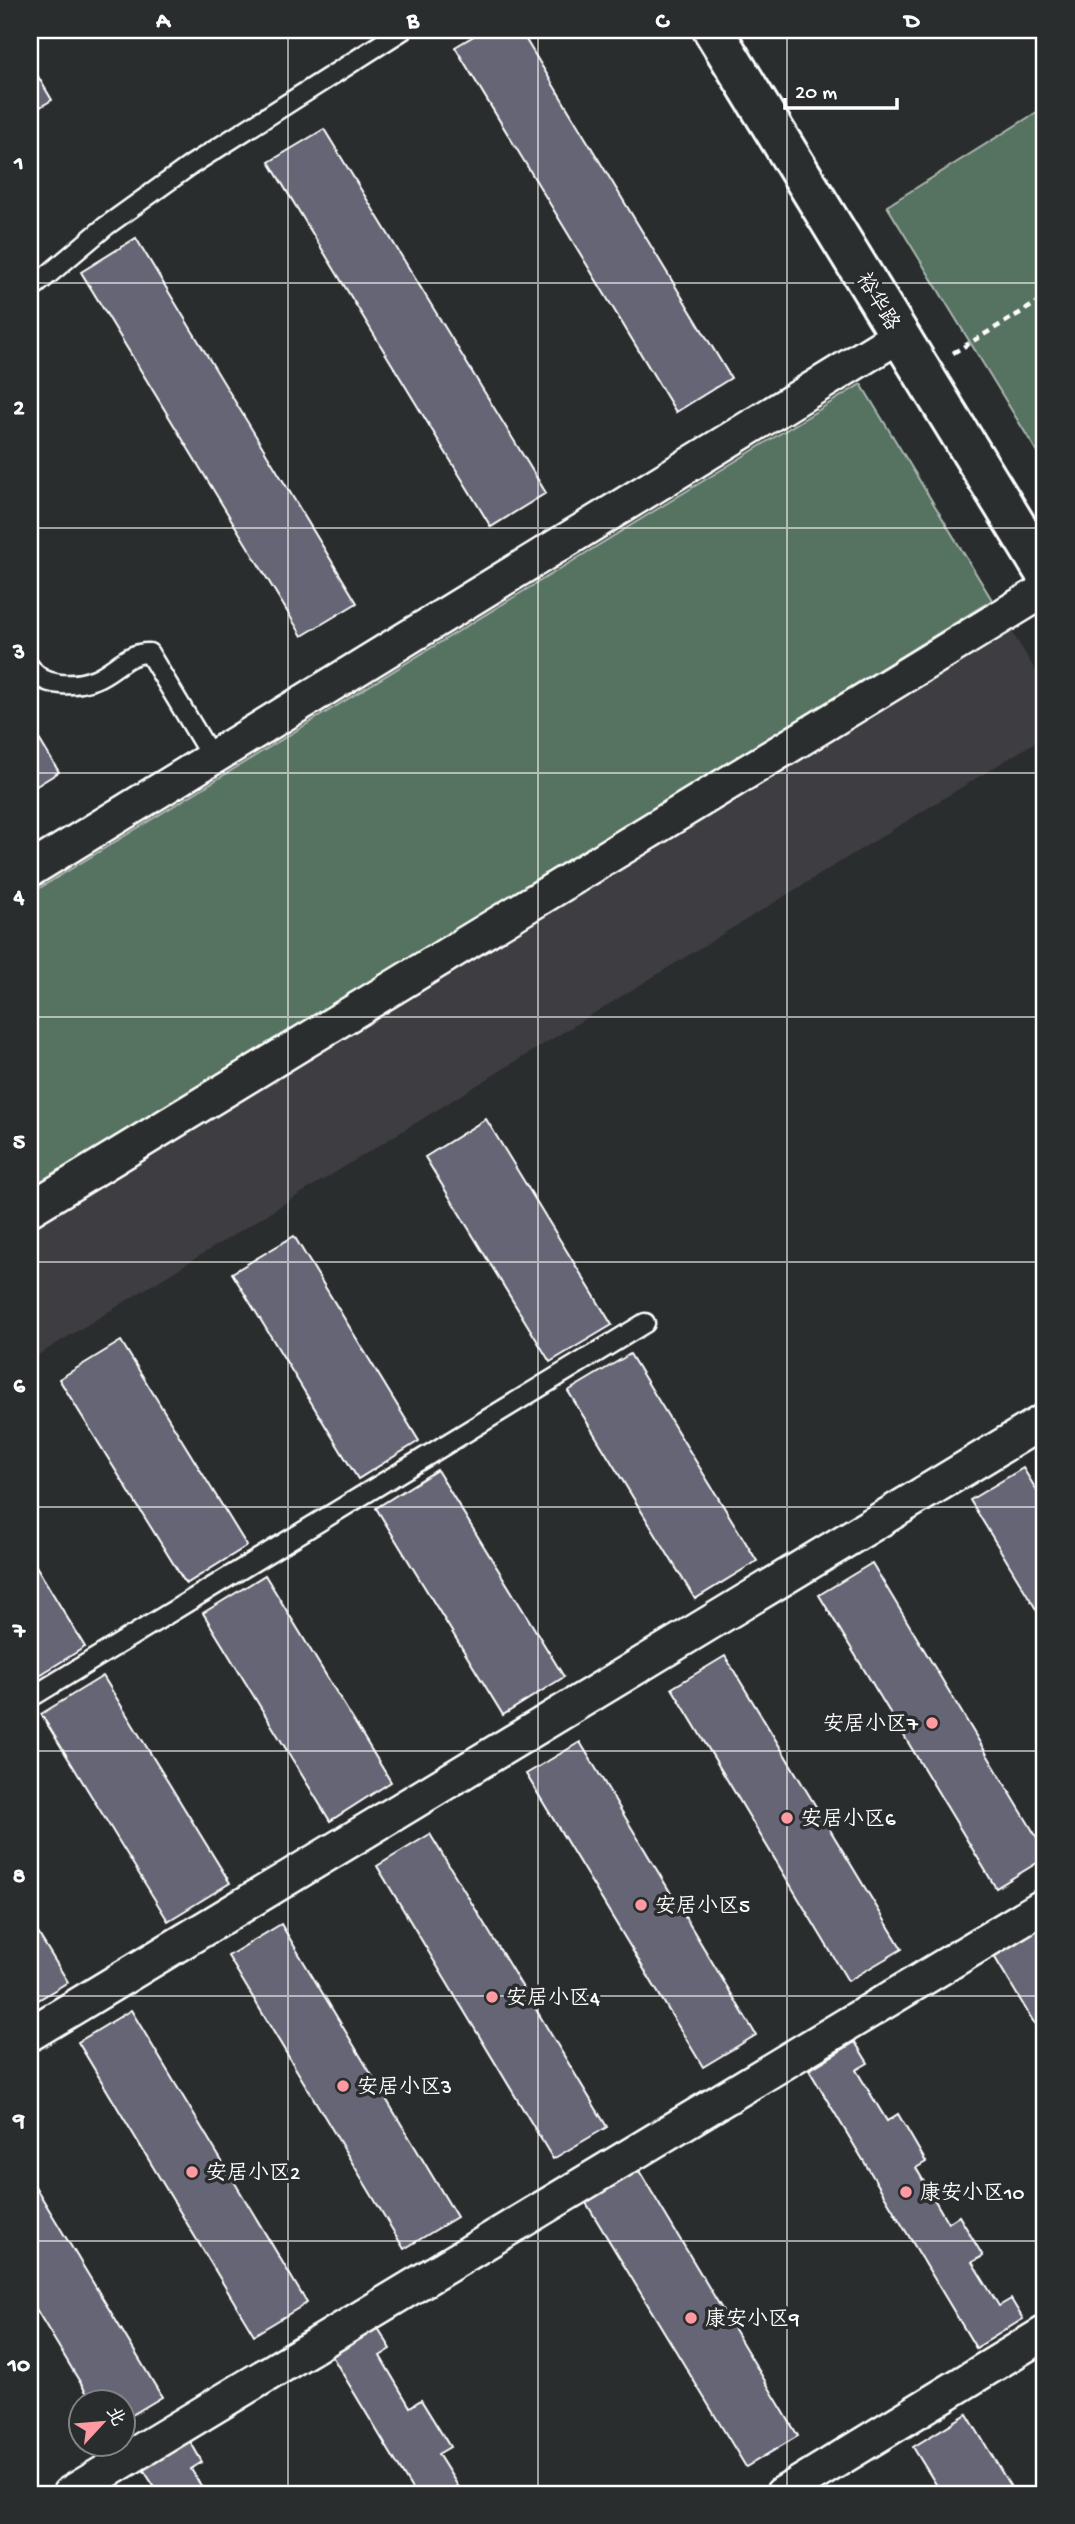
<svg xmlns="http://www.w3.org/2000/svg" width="1075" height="2524" font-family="'Gochi Hand','LXGW WenKai TC',sans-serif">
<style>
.built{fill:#3c3e43}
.park{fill:#567261;stroke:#aab8b0;stroke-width:2}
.building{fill:#656574;stroke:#fff;stroke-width:2}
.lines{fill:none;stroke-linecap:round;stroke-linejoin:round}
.lane-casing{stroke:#fff;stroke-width:23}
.street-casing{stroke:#fff;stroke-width:38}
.secondary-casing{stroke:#fff;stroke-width:44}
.path{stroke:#fff;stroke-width:4.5;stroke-dasharray:7 5;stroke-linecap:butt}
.lane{stroke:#2a2d2e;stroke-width:18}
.street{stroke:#2a2d2e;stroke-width:33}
.secondary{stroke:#2a2d2e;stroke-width:38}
.grid{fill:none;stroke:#fff;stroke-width:2;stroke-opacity:0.55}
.poi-dot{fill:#ff9aa2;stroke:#2a2d2e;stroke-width:2.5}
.labels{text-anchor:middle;stroke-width:7;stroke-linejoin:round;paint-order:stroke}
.street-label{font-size:21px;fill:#fff;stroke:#2a2d2e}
.poi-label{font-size:21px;fill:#fff;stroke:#2a2d2e;text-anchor:start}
.neatline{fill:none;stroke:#fff;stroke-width:2.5}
.grid-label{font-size:23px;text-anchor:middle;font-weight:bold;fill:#fff}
</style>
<rect width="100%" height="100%" fill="#2a2d2e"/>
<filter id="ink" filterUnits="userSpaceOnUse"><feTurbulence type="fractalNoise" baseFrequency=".0143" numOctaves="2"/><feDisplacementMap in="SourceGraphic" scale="14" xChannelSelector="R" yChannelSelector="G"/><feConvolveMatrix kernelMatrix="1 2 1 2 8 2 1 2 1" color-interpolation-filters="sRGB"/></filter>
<g filter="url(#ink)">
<path class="built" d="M 1012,632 L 1045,686 L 1045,736 L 30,1360 L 30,1230 Z"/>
<g class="park">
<path d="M 1045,107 L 1045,465 L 887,206 Z"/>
<path d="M 861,384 L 992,600 L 30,1194 L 30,894 Z"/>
</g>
<g class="building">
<path d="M 484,30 L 520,30 L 731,378 L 676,412 L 455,47 Z"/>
<path d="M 30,63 L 52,100 L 30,113 Z"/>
<path d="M 324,129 L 546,493 L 491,527 L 269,162 Z"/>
<path d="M 136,238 L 357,603 L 302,636 L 81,272 Z"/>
<path d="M 30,724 L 59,772 L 30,790 Z"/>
<path d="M 486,1119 L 612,1325 L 550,1362 L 425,1157 Z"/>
<path d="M 294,1236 L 419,1441 L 358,1479 L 232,1273 Z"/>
<path d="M 121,1341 L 247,1546 L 186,1584 L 59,1379 Z"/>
<path d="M 630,1354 L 757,1561 L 695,1599 L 568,1391 Z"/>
<path d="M 1023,1468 L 1045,1504 L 1045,1624 L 970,1500 Z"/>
<path d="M 437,1470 L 564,1677 L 503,1715 L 376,1508 Z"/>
<path d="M 30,1556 L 85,1647 L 30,1681 Z"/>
<path d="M 872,1563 L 1045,1851 L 1045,1858 L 996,1888 L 819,1595 Z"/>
<path d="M 265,1575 L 391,1782 L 330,1821 L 203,1613 Z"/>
<path d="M 725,1656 L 902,1949 L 848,1981 L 672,1688 Z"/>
<path d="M 103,1676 L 230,1883 L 168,1921 L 41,1714 Z"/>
<path d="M 580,1742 L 756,2035 L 703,2067 L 526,1774 Z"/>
<path d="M 430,1834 L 607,2127 L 553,2159 L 377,1866 Z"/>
<path d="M 30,1920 L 68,1982 L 30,2005 Z"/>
<path d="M 281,1924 L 457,2217 L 404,2249 L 228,1956 Z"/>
<path d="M 1040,1928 L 1045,1937 L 1045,1953 L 1041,1956 L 1045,1963 L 1045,2041 L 994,1956 Z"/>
<path d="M 131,2010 L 307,2303 L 254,2335 L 78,2042 Z"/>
<path d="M 855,2042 L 868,2063 L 856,2070 L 887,2121 L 898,2114 L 926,2162 L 916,2168 L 948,2223 L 959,2216 L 983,2256 L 972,2262 L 999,2306 L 1011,2299 L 1023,2319 L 976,2348 L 809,2070 Z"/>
<path d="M 638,2169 L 798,2436 L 746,2467 L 585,2201 Z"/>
<path d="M 30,2178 L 162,2397 L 122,2421 L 122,2402 L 92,2402 L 30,2299 Z"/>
<path d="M 378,2328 L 391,2349 L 380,2356 L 410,2407 L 421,2400 L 450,2447 L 438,2454 L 463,2494 L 415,2494 L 332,2356 Z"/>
<path d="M 967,2414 L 1015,2494 L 942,2494 L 913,2447 Z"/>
<path d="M 190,2441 L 202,2462 L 191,2469 L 206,2494 L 159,2494 L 143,2469 Z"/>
</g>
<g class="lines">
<defs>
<g id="lane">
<path d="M 30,290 L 106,226 L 191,165 L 403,30"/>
<path d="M 30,667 C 42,688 75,687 95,679 C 115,671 127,652 149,653 L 212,758"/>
<path d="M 30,1698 L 645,1323"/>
</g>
<g id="street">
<path d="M 30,870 L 900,335"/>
<path d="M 30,1209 L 1045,590"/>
<path d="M 30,2034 L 1045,1420"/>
<path d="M 69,2494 L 1045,1905"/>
<path d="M 782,2494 L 1045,2333"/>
</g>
<path id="secondary" d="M 713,30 L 1045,573"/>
</defs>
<use href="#lane" class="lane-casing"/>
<use href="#street" class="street-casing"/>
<use href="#secondary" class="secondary-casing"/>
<path class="path" d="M 953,353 L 1045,298"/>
<use href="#lane" class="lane"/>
<use href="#street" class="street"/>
<use href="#secondary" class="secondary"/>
</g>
</g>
<path class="grid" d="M 288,30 L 288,2494M 538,30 L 538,2494M 787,30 L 787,2494M 30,283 L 1045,283M 30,528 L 1045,528M 30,773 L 1045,773M 30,1017 L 1045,1017M 30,1262 L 1045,1262M 30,1507 L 1045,1507M 30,1751 L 1045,1751M 30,1996 L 1045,1996M 30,2241 L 1045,2241"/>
<g class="poi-dot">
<circle cx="932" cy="1723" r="7"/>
<circle cx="787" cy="1818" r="7"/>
<circle cx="641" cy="1905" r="7"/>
<circle cx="492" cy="1997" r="7"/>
<circle cx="343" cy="2086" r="7"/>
<circle cx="192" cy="2172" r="7"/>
<circle cx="906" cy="2192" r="7"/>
<circle cx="691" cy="2318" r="7"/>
</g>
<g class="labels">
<g class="street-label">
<text transform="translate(879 301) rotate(59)" y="7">裕华路</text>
</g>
<g class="poi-label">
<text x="918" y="1730" text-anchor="end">安居小区7</text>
<text x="801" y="1825">安居小区6</text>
<text x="655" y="1912">安居小区5</text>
<text x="506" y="2004">安居小区4</text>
<text x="357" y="2093">安居小区3</text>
<text x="206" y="2179">安居小区2</text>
<text x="920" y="2199">康安小区10</text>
<text x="705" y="2325">康安小区9</text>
</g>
</g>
<rect width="1075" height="2524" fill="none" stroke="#2a2d2e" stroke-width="77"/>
<g transform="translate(102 2423) rotate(64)"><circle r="33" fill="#2a2d2e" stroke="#7f8182" stroke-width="2"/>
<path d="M0-5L12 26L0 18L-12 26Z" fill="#ff9aa2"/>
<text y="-10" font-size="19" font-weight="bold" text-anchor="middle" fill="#ffffff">北</text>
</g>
<path d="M785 98v10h112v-10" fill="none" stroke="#ffffff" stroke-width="3.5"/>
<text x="795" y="98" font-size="21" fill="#ffffff" stroke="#2a2d2e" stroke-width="5" paint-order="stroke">20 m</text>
<rect x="38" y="38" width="998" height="2448" class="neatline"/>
<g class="grid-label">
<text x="163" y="27">A</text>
<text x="413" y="27">B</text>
<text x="662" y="27">C</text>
<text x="912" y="27">D</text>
<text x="19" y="169">1</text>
<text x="19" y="414">2</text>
<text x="19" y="658">3</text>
<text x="19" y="903">4</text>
<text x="19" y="1148">5</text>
<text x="19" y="1392">6</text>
<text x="19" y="1637">7</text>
<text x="19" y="1882">8</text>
<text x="19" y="2126">9</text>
<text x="19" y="2371">10</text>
</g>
</svg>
